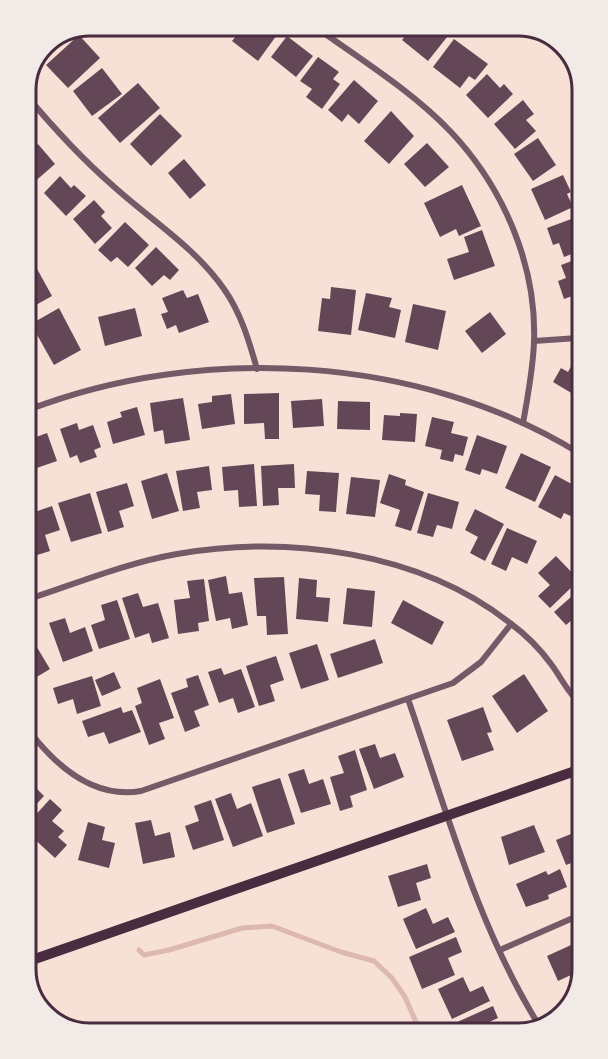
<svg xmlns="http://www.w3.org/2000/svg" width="608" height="1059" font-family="Raleway,sans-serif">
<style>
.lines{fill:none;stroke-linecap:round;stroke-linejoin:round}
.stream{stroke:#dcb8b0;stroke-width:5}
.building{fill:#644757}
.service{stroke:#755966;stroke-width:4}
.minor{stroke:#755966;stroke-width:6}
.secondary{stroke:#4a2c40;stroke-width:10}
.rim{fill:none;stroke:#4a2c40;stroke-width:3}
</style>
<rect width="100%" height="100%" fill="#f7e1d7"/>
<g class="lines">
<path class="stream" d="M 139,950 L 144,955 L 169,950 L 242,928 L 272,926 L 341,952 L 374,961 L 392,978 L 405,997 L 419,1029"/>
</g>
<g class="building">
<path d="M 244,26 L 278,26 L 282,28 L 258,61 L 232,41 Z"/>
<path d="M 413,26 L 453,26 L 455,27 L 428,61 L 402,40 Z"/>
<path d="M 67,35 L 69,37 L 44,60 L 40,55 L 45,44 Z"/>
<path d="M 79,35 L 100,58 L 68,88 L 46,65 Z"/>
<path d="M 287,36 L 313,56 L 296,77 L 271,57 Z"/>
<path d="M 454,39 L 488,64 L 475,80 L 469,76 L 460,88 L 433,67 Z"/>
<path d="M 318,57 L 339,72 L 333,79 L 340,84 L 322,109 L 306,97 L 312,89 L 300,81 Z"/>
<path d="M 102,68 L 122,94 L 92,116 L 73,91 Z"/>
<path d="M 487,74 L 500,88 L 504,84 L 513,94 L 488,118 L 466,95 Z"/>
<path d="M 354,80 L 378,101 L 359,124 L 348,114 L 342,122 L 328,110 Z"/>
<path d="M 138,83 L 160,108 L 120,143 L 98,118 Z"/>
<path d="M 523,100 L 534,114 L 526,120 L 536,131 L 515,149 L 494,124 Z"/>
<path d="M 391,111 L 414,136 L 389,164 L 364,141 Z"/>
<path d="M 160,114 L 182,136 L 151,166 L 130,144 Z"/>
<path d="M 538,138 L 556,165 L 533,181 L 514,154 Z"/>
<path d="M 427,143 L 449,167 L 425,187 L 404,164 Z"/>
<path d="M 38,144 L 55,164 L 32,184 L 26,177 L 26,154 Z"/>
<path d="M 184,159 L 206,185 L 190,199 L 168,173 Z"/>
<path d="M 563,175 L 571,192 L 567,194 L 573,207 L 545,220 L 531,189 Z"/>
<path d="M 60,176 L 71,188 L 74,185 L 86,196 L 66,216 L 44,193 Z"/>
<path d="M 462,185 L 481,226 L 459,236 L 456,229 L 440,237 L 424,203 Z"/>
<path d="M 94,200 L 105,212 L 101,216 L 112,228 L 95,244 L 73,219 Z"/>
<path d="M 574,218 L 577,252 L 564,257 L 559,243 L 553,245 L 547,228 Z"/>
<path d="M 125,222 L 149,245 L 128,267 L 117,257 L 111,262 L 98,250 Z"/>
<path d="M 482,230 L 495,266 L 454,280 L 447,259 L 469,252 L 464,237 Z"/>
<path d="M 156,247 L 179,270 L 170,280 L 164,275 L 152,286 L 135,268 Z"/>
<path d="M 577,259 L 578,294 L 564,299 L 558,281 L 566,278 L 561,265 Z"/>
<path d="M 36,267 L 52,296 L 27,310 L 27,272 Z"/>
<path d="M 331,287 L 356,290 L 351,335 L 318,331 L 322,298 L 330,299 Z"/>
<path d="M 183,290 L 187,298 L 198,294 L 209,322 L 179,333 L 176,325 L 167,329 L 161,314 L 168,312 L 162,298 Z"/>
<path d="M 366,293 L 392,298 L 389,307 L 401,310 L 395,338 L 358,330 Z"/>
<path d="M 413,304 L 446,311 L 438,350 L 405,342 Z"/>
<path d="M 59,308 L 81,350 L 54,365 L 31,324 Z"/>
<path d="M 135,308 L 142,336 L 105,346 L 98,317 Z"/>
<path d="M 490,312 L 506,334 L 482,353 L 465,331 Z"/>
<path d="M 574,361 L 578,363 L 578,397 L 553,382 L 561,368 L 568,372 Z"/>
<path d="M 279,393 L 279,439 L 265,439 L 264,423 L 244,424 L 244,394 Z"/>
<path d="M 231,394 L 235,424 L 202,429 L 198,404 L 212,402 L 212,396 Z"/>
<path d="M 183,398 L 190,440 L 165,444 L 163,430 L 154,432 L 150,403 Z"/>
<path d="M 322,399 L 324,426 L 293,428 L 291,401 Z"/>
<path d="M 338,401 L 370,402 L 370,430 L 337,429 Z"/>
<path d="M 137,407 L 145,435 L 113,444 L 107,422 L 122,417 L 120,412 Z"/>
<path d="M 400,413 L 417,414 L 415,442 L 382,440 L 384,415 L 400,416 Z"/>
<path d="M 432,417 L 454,422 L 451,433 L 468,437 L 463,456 L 455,454 L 453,462 L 440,459 L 442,450 L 425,446 Z"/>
<path d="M 77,423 L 79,430 L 93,425 L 101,447 L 94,450 L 97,457 L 80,463 L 77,455 L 70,458 L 60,429 Z"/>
<path d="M 47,433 L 57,461 L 28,471 L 28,440 Z"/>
<path d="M 477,435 L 507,446 L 497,474 L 482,469 L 480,475 L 465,470 Z"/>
<path d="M 521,453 L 551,467 L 535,502 L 505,488 Z"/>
<path d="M 254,464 L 257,506 L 239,507 L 238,490 L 224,491 L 222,467 Z"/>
<path d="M 294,464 L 295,488 L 278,488 L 279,505 L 263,506 L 261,466 Z"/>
<path d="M 209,466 L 212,490 L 197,492 L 200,508 L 183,511 L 176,471 Z"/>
<path d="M 307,471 L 339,473 L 336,512 L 319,511 L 320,495 L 305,494 Z"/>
<path d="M 167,473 L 179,511 L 152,519 L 141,481 Z"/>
<path d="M 389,474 L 406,480 L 405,485 L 424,492 L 411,531 L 395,526 L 400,510 L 380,503 Z"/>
<path d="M 555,475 L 579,488 L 577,519 L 564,513 L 561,519 L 538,507 Z"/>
<path d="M 351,477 L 380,480 L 375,517 L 346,514 Z"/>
<path d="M 127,483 L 134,506 L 119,511 L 124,527 L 108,532 L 96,492 Z"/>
<path d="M 90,493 L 102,533 L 71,542 L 58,503 Z"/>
<path d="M 428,493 L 459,502 L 452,529 L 437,525 L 433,537 L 417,533 Z"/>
<path d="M 52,506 L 60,530 L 45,535 L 50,551 L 34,556 L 29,539 L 29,514 Z"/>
<path d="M 475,509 L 504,524 L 485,561 L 470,553 L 478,537 L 465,530 Z"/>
<path d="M 507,528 L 537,541 L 527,564 L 512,557 L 506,571 L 491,564 Z"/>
<path d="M 556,556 L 579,580 L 550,608 L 538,596 L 550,585 L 538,573 Z"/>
<path d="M 226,576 L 229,594 L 242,592 L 248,625 L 232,629 L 230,618 L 216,621 L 208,580 Z"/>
<path d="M 284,577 L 288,634 L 267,635 L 266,616 L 257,616 L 254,578 Z"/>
<path d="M 299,578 L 317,580 L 316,597 L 330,598 L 328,622 L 296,619 Z"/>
<path d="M 204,579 L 209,621 L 198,623 L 199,631 L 178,634 L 174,600 L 190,598 L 187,581 Z"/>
<path d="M 347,588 L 375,591 L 372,627 L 343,624 Z"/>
<path d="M 580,589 L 580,615 L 579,614 L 566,625 L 554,612 Z"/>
<path d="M 138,593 L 143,607 L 158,603 L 169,638 L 152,643 L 149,633 L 135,638 L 122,598 Z"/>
<path d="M 117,600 L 130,639 L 99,649 L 91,625 L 105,620 L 101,605 Z"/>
<path d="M 403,600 L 444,622 L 432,645 L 391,623 Z"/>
<path d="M 65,618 L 70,633 L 85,627 L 93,651 L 63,662 L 49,623 Z"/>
<path d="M 29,634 L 50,669 L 30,681 Z"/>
<path d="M 375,639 L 383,663 L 338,678 L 330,654 Z"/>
<path d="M 317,644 L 329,680 L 301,689 L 289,653 Z"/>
<path d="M 276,656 L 284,680 L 270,685 L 275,701 L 259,706 L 246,666 Z"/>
<path d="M 221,668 L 224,675 L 241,669 L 255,707 L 238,713 L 233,698 L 219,703 L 208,672 Z"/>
<path d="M 114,672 L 121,688 L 102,696 L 95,680 Z"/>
<path d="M 524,674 L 548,711 L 517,733 L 492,696 Z"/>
<path d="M 198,675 L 209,705 L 194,711 L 200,726 L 185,732 L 171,693 L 188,687 L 186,679 Z"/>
<path d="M 92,676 L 101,706 L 77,714 L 73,699 L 58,704 L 53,688 Z"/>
<path d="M 160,679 L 174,718 L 159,723 L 165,739 L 149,745 L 135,706 L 142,703 L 137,688 Z"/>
<path d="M 121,707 L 123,713 L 132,710 L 141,732 L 109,744 L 104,732 L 88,737 L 82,721 Z"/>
<path d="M 483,707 L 492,732 L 487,733 L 494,750 L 462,761 L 447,720 Z"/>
<path d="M 375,744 L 380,758 L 395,753 L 404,777 L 374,789 L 359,749 Z"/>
<path d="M 355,750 L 367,790 L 350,796 L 353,807 L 340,811 L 330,777 L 344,773 L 338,756 Z"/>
<path d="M 304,769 L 309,784 L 323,779 L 331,804 L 301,813 L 288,774 Z"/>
<path d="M 280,778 L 295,824 L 267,833 L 252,787 Z"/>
<path d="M 34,786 L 44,796 L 31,810 L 31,790 Z"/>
<path d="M 231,793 L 237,809 L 251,803 L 263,836 L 233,847 L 215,799 Z"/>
<path d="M 50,799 L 62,810 L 52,821 L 64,831 L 58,837 L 67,845 L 55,858 L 31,836 L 31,820 Z"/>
<path d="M 211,800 L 224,840 L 193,850 L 185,826 L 199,821 L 194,806 Z"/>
<path d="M 151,820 L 155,836 L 170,832 L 175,857 L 143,864 L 135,823 Z"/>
<path d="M 88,822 L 105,827 L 102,840 L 115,843 L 109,868 L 78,860 Z"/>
<path d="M 534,825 L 545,852 L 509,865 L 501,837 Z"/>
<path d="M 581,830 L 582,859 L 566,865 L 556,840 Z"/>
<path d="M 427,864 L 431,878 L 416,883 L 421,900 L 398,907 L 388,876 Z"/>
<path d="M 560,869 L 567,887 L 548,895 L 549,899 L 526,907 L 516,884 L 546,871 L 548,875 Z"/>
<path d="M 426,908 L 433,924 L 448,917 L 455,932 L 416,949 L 403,919 Z"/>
<path d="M 456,937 L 462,952 L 448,958 L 455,975 L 422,989 L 409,957 Z"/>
<path d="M 582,940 L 582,970 L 558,981 L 547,956 Z"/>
<path d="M 463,977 L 470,992 L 483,986 L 490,1001 L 452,1019 L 438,989 Z"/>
<path d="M 493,1006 L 498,1018 L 487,1023 L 489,1028 L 457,1028 L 455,1023 Z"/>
</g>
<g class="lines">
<path class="service" d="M 79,1031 L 99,1033"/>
<g class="minor">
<path d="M 314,26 C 360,59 412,91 451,132 C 503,187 537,265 534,342 C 533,369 528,396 523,423"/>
<path d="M 26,95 C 52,126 80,157 111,184 C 149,219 194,246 224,289 C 241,313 249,341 257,369"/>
<path d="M 534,341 L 578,338"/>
<path d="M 28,389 L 36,406"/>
<path d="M 28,410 C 201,343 420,355 579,453"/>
<path d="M 29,599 C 78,583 126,563 177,554 C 287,535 419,551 510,623 C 525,634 540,649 551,664 C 561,677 568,694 581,704"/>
<path d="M 408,699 C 446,809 478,928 540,1027"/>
<path d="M 30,732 C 57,767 94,799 141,791 L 453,683 L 481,662 L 511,624"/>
<path d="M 500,950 L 582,914"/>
</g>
<path class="secondary" d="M 32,960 L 581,769"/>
</g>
<path d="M0 0H608V1059H0ZM90 36H518A54 54 0 0 1 572 90V969A54 54 0 0 1 518 1023H90A54 54 0 0 1 36 969V90A54 54 0 0 1 90 36Z" fill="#f1eae7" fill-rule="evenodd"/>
<path class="rim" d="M90 36H518A54 54 0 0 1 572 90V969A54 54 0 0 1 518 1023H90A54 54 0 0 1 36 969V90A54 54 0 0 1 90 36Z"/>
</svg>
